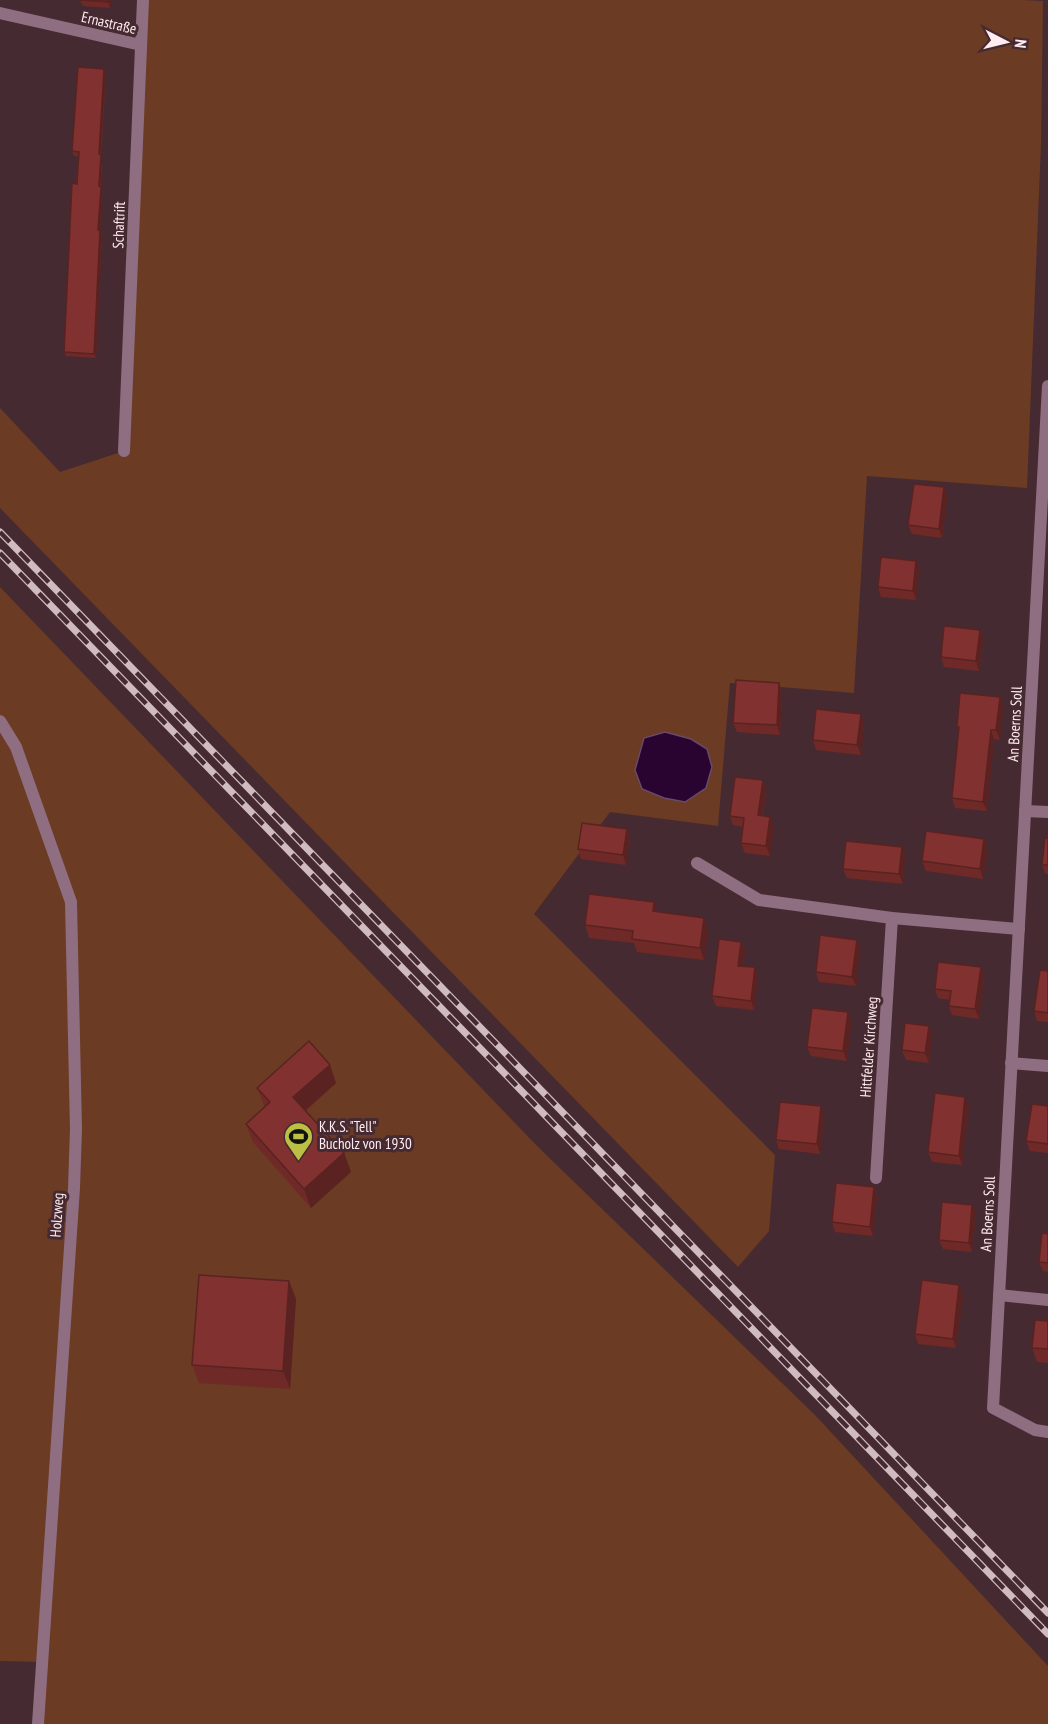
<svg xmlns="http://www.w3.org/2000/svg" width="1048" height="1724" font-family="'PT Sans Narrow',sans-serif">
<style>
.green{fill:#6b3b24}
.water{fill:#290431;stroke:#694a6a;stroke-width:1.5}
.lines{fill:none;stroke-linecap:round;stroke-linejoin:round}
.minor{stroke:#8f6e82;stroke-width:12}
.rail-casing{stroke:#d0bbc0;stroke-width:7}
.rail{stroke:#462a31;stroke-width:4.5;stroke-dasharray:14;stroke-linecap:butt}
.wall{fill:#6f2a28}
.shaded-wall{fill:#5a2221}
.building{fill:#81312f;stroke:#5a2221;stroke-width:1.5}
.labels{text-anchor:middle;stroke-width:6;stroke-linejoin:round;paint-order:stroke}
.street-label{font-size:15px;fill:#ffecf0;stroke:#462a31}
.poi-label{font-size:15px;fill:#ffecf0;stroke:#462a31;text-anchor:start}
</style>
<rect width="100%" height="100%" fill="#462a31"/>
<g class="green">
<path d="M 143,0 L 1023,0 L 1043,1 L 1041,144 L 1027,488 L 867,476 L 854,693 L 730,683 L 718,826 L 610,812 L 534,914 L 775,1155 L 769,1231 L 738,1267 L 0,508 L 0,408 L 60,472 L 124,451 Z"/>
<path d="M 0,587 L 538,1147 L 815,1415 L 1048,1666 L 1048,1724 L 38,1724 L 42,1662 L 0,1661 Z"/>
</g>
<path class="water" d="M 665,732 L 691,739 L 707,749 L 712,767 L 706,788 L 685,802 L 664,798 L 642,789 L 635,770 L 644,738 Z"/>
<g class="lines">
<g class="minor">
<path d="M 0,13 L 141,45"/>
<path d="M 1048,386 L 993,1408 L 1035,1430 L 1048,1432"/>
<path d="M 124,451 L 143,0"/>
<path d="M 0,721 L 16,747 L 71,902 L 76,1129 L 74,1188 L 38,1724"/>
<path d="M 1025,811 L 1048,812"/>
<path d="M 697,863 L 759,900 L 892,918 L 1019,929"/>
<path d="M 1011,1063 L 1048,1066"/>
<path d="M 876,1178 L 892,918"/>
<path d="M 999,1295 L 1048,1300"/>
</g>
<defs>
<g id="rail">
<path d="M 0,532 L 1048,1613"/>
<path d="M 0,553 L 1048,1634"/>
</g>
</defs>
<use href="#rail" class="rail-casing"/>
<use href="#rail" class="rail"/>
</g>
<g class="wall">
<path d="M 80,0 L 111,0 L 110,8 L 83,6 Z"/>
<path d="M 104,69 L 106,74 L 101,154 L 102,159 L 101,187 L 102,191 L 100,230 L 102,235 L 96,358 L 66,356 L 64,352 L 78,156 L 74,156 L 72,151 Z"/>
<path d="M 944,487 L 947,497 L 942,538 L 912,534 L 908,525 Z"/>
<path d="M 919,570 L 916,600 L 881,597 L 878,587 Z"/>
<path d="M 980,630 L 983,640 L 979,671 L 944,667 L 941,657 Z"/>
<path d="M 779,683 L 782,692 L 780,735 L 737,732 L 733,723 Z"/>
<path d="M 1000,697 L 1003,707 L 1000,740 L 994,739 L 987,811 L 955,808 L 952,798 L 959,731 L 957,726 Z"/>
<path d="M 864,723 L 861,755 L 816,750 L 813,740 Z"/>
<path d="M 763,780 L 766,790 L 763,816 L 770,817 L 774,826 L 770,856 L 745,853 L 741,843 L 743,827 L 733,825 L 730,816 Z"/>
<path d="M 630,838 L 626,865 L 581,859 L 578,849 Z"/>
<path d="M 1048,838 L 1048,874 L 1045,874 L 1042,865 Z"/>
<path d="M 988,849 L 983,879 L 926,871 L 922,861 Z"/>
<path d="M 905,856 L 903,884 L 847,878 L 843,869 Z"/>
<path d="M 658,912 L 708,930 L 704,960 L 637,952 L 634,943 L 589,938 L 585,925 Z"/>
<path d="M 857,940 L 860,949 L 856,986 L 819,982 L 816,972 Z"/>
<path d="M 741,942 L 745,951 L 743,966 L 755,967 L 758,977 L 754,1010 L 716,1006 L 712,996 Z"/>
<path d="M 981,967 L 984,977 L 979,1019 L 952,1015 L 949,1006 L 950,1000 L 938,998 L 935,989 Z"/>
<path d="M 1048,971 L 1048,1022 L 1037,1021 L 1034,1011 Z"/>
<path d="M 851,1022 L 847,1061 L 811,1056 L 807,1047 Z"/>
<path d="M 929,1026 L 932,1036 L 929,1063 L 906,1060 L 902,1050 Z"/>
<path d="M 336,1083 L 306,1111 L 344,1153 L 351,1172 L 311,1208 L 253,1142 L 246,1124 L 265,1107 L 257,1088 Z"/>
<path d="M 969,1106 L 962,1165 L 932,1162 L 928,1152 Z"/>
<path d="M 1048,1106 L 1048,1153 L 1030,1151 L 1026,1141 Z"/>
<path d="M 824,1116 L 820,1154 L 779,1149 L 776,1140 Z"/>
<path d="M 874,1187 L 877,1196 L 873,1236 L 835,1232 L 832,1222 Z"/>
<path d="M 972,1205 L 976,1214 L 972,1252 L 943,1249 L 939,1240 Z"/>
<path d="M 1048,1234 L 1048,1272 L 1043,1271 L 1039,1262 Z"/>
<path d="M 289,1281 L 296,1299 L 290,1389 L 199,1383 L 192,1365 Z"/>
<path d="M 963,1295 L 956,1348 L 918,1344 L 915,1334 Z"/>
<path d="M 1048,1321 L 1048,1363 L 1037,1362 L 1032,1348 Z"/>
</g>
<g class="shaded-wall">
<path d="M 108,0 L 111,0 L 110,8 L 108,2 Z"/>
<path d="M 104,69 L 106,74 L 100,159 L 99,154 Z"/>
<path d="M 101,154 L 102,159 L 100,191 L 99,186 Z"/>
<path d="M 101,187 L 102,191 L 100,235 L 98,230 Z"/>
<path d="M 100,230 L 102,235 L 96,358 L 94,354 Z"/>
<path d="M 944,487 L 947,497 L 942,538 L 939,529 Z"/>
<path d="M 916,561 L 919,570 L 916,600 L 913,591 Z"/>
<path d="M 980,630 L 983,640 L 979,671 L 976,661 Z"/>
<path d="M 779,683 L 782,692 L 780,735 L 777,725 Z"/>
<path d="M 1000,697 L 1003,707 L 1000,740 L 996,730 Z"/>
<path d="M 861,714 L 864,723 L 861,755 L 857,745 Z"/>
<path d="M 991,730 L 994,739 L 987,811 L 983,802 Z"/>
<path d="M 763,780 L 766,790 L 761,825 L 758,815 Z"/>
<path d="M 770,817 L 774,826 L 770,856 L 766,846 Z"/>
<path d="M 627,829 L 630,838 L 626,865 L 623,855 Z"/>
<path d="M 984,839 L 988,849 L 983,879 L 980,869 Z"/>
<path d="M 902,847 L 905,856 L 903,884 L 899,874 Z"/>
<path d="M 654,902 L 659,915 L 653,911 Z"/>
<path d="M 704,918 L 708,930 L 704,960 L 700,948 Z"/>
<path d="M 857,940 L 860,949 L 856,986 L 852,977 Z"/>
<path d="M 741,942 L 745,951 L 742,975 L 738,966 Z"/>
<path d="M 755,967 L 758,977 L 754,1010 L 751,1001 Z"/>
<path d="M 981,967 L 984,977 L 979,1019 L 975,1009 Z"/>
<path d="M 848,1012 L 851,1022 L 847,1061 L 843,1051 Z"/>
<path d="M 929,1026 L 932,1036 L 929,1063 L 925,1053 Z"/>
<path d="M 330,1065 L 336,1083 L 300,1115 L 293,1097 Z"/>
<path d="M 965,1097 L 969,1106 L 962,1165 L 959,1156 Z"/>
<path d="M 821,1106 L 824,1116 L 820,1154 L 817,1144 Z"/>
<path d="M 344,1153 L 351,1172 L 311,1208 L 304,1189 Z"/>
<path d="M 874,1187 L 877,1196 L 873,1236 L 870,1227 Z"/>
<path d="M 972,1205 L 976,1214 L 972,1252 L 969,1243 Z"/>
<path d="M 289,1281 L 296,1299 L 290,1389 L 283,1371 Z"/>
<path d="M 959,1285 L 963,1295 L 956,1348 L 953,1339 Z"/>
</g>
<g class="building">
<path d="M 80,0 L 108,0 L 108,2 Z"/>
<path d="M 78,67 L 104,69 L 99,154 L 101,154 L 99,186 L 101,187 L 98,230 L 100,230 L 94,354 L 64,352 L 72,183 L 77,184 L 79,152 L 72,151 Z"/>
<path d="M 914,484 L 944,487 L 939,529 L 908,525 Z"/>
<path d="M 881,557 L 916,561 L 913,591 L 878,587 Z"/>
<path d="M 944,626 L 980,630 L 976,661 L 941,657 Z"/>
<path d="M 736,680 L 779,683 L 777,725 L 733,723 Z"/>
<path d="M 960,693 L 1000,697 L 996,730 L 991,730 L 983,802 L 952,798 L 959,727 L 957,726 Z"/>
<path d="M 816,709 L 861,714 L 857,745 L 813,740 Z"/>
<path d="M 735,777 L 763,780 L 758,815 L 770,817 L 766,846 L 741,843 L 744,818 L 730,816 Z"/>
<path d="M 582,823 L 627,829 L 623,855 L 578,849 Z"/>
<path d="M 926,831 L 984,839 L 980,869 L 922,861 Z"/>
<path d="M 1045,838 L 1048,838 L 1048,865 L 1042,865 Z"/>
<path d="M 846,841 L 902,847 L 899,874 L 843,869 Z"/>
<path d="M 589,894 L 654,902 L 653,911 L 704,918 L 700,948 L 632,939 L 633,931 L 585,925 Z"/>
<path d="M 820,935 L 857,940 L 852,977 L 816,972 Z"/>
<path d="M 719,939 L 741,942 L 738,966 L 755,967 L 751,1001 L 712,996 Z"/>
<path d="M 938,962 L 981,967 L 975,1009 L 949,1006 L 951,991 L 935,989 Z"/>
<path d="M 1040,970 L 1048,971 L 1048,1013 L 1034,1011 Z"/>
<path d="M 812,1008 L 848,1012 L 843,1051 L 807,1047 Z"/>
<path d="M 905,1023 L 929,1026 L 925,1053 L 902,1050 Z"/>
<path d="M 309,1041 L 330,1065 L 293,1097 L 344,1153 L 304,1189 L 246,1124 L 270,1102 L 257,1088 Z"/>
<path d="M 935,1093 L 965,1097 L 959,1156 L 928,1152 Z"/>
<path d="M 780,1102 L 821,1106 L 817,1144 L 776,1140 Z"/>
<path d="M 1032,1104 L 1048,1106 L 1048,1144 L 1026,1141 Z"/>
<path d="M 836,1183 L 874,1187 L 870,1227 L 832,1222 Z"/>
<path d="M 942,1202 L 972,1205 L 969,1243 L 939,1240 Z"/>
<path d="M 1042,1233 L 1048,1234 L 1048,1263 L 1039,1262 Z"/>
<path d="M 199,1275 L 289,1281 L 283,1371 L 192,1365 Z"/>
<path d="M 922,1280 L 959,1285 L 953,1339 L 915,1334 Z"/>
<path d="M 1035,1320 L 1048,1321 L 1048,1349 L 1032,1348 Z"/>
</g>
<defs>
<symbol id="stadium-pin" viewBox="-11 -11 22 30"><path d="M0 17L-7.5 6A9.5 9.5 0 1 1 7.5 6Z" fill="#bcbf43" stroke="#462a31"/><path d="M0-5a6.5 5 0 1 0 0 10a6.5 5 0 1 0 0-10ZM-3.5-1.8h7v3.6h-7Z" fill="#111"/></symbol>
</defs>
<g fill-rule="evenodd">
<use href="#stadium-pin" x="282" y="1120" width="33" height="45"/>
</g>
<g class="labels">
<g class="street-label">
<text transform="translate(109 23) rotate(13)" y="5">Ernastraße</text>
<text transform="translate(119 225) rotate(-88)" y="5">Schaftrift</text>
<text transform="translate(1015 724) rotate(-87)" y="5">An Boerns Soll</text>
<text transform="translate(869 1047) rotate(-86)" y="5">Hittfelder Kirchweg</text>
<text transform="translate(988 1214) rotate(-87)" y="5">An Boerns Soll</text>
<text transform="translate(57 1215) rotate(-86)" y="5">Holzweg</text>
</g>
<g class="poi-label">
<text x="319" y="1132">K.K.S. "Tell"<tspan x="319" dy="17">Bucholz von 1930</tspan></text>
</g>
</g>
<g transform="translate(1006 42) rotate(97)" stroke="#462a31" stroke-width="4.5" paint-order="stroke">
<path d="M0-4.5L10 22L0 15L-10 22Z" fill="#ffecf0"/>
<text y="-9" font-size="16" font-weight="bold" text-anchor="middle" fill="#ffecf0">N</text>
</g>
</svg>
